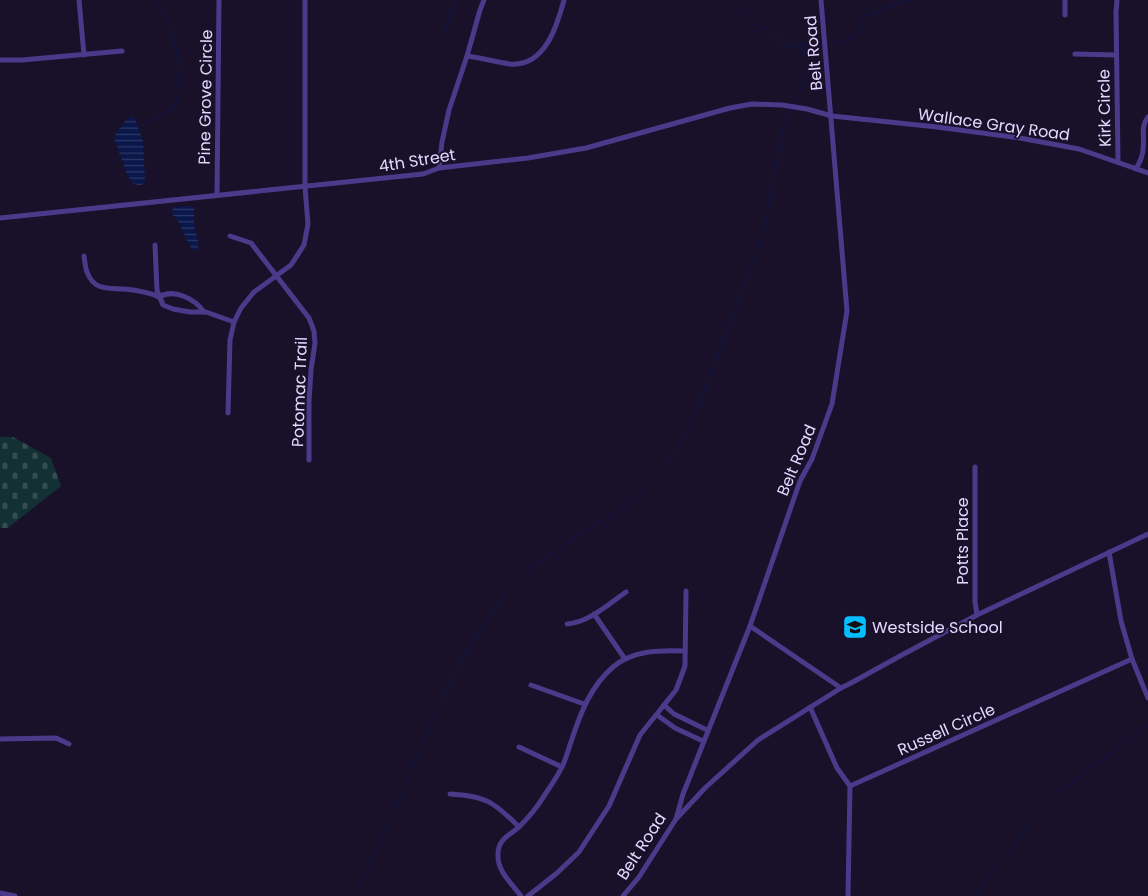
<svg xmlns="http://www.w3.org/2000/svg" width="1148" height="896" font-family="Poppins,sans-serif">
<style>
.cemetery{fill:url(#cemetery-stones)}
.water{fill:url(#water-rules)}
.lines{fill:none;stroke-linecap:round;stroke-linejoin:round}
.stream{stroke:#0a174a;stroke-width:1}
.minor{stroke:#4a3a8a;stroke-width:5}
.labels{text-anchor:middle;stroke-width:4;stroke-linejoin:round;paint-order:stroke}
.street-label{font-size:16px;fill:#e3d9ff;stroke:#19102a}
.poi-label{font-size:16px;fill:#e3d9ff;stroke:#19102a;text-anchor:start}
</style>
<defs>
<pattern id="cemetery-stones" width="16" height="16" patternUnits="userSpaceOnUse" patternTransform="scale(1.25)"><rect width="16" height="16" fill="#133034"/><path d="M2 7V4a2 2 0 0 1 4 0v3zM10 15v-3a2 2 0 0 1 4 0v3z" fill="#354d52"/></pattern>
<pattern id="water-rules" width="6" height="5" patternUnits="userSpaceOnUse" patternTransform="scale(1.25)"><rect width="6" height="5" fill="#0a174a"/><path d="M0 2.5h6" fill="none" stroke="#2e3865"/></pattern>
</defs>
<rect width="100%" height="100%" fill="#19102a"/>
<path class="cemetery" d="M 0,437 L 13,437 L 51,458 L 61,486 L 8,528 L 0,528 Z"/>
<g class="water">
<path d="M 133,116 L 135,119 L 143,141 L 145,179 L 144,184 L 140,185 L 133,184 L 127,174 L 114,138 L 117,131 L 123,126 L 126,119 Z"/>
<path d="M 190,206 L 193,207 C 196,213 193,216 194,223 C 195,233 200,241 198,251 L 191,248 L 177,219 L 172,214 L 173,207 Z"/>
</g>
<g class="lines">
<g class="stream">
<path d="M 733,0 L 739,9 L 757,25 L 771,31 L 787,47 L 804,44 L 817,46"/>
<path d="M 445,34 L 455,0"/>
<path d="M 838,44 C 850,40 864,33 861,18 L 907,0"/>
<path d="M 794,105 C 805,83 805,71 802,47 L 804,44"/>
<path d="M 138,129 C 147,118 165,118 174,106 C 182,93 177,46 172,32 C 168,21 162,10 157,0"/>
<path d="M 355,896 L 407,783 L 410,772 L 440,704 L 463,658 L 486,621 L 509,590 L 536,565 L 580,534 L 630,504 L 676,453 L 697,410 L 754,261 L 765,226 L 776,167 L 779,141 L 784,124 L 792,108"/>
<path d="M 975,896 L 1030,823 L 1054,797 L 1148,725"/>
</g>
<g class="minor">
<path d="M 79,0 L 84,55"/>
<path d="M 1065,0 L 1065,15"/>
<path d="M 1117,0 L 1116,12 L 1118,162"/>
<path d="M 1075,54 L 1116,55"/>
<path d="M 467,56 C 482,58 496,62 510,64 C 545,67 557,26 564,0"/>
<path d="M 0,60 L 22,60 L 122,51"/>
<path d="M 439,168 L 442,142 L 449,110 L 467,56 L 480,10 L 484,0"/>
<path d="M 1136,169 C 1140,162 1143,156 1143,149 C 1145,137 1140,127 1148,117"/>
<path d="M 217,195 L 219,0"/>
<path d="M 0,218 L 423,174 L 439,168 L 528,158 L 586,148 L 730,108 L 752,104 L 782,105 L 807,109 L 832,116 L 937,127 L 1020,138 L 1079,149 L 1148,173"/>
<path d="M 230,236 L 251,243 L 309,318 L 314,331 L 315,343 L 311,370 L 309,401 L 309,460"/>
<path d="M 155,245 L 157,290 L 163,305 L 173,309 L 190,312 L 206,312 L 234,322"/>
<path d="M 84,256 C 85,261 85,267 87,272 C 94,291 108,288 124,289 C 135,290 149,292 159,297"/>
<path d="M 159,297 C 174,288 195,299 204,312"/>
<path d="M 228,413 L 230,340 L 234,322 L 241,308 L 254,292 L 291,265 L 304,245 L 308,224 L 305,187 L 305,0"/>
<path d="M 975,467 L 975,602 L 977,615"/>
<path d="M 1109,552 L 1121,621 L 1132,659 L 1148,698"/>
<path d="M 594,614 L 625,659"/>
<path d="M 567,624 C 588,623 609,604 626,592"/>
<path d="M 750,626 L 841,688"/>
<path d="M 531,685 L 584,704"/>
<path d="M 664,705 L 674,714 L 707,730"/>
<path d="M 810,707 L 837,768 L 850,786"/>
<path d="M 657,715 L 675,728 L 703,741"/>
<path d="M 0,739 L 56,738 L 69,744"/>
<path d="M 519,747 L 562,767"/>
<path d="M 850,786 L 1132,659"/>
<path d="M 450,794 C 486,796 494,802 519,827"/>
<path d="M 677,818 L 705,788 L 758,740 L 841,688 L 851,683 L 900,656 L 977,615 L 1148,534"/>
<path d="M 0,893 L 15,896"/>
<path d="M 521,896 C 511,883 497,871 498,854 C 498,838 511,835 520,826 C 529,817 538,806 544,796 C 550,787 557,777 562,767 C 566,759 568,750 571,742 C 580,714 590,687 613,667 C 633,650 660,650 685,651"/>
<path d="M 528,896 L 557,873 L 579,852 L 609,806 L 640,735 L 676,690 L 685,666 L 686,591"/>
<path d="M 623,896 L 639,877 L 676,819 L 683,794 L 750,626 L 800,481 L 812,459 L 832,404 L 847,311 L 821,0"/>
<path d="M 848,896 L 850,786"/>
</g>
</g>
<defs>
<symbol id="school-square" viewBox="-11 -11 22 22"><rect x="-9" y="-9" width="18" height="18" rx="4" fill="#05beff" stroke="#19102a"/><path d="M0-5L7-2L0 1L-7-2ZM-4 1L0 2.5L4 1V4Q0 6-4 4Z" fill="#111"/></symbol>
</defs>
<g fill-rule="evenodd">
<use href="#school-square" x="841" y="613" width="28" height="28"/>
</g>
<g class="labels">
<g class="street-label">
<text transform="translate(813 53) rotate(-95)" y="6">Belt Road</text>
<text transform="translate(205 97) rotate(-89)" y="6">Pine Grove Circle</text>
<text transform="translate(1104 108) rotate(-91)" y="6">Kirk Circle</text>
<text transform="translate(994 124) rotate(8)" y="6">Wallace Gray Road</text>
<text transform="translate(417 160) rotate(-9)" y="6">4th Street</text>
<text transform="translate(299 392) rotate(-88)" y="6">Potomac Trail</text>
<text transform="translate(796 460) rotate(-67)" y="6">Belt Road</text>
<text transform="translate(962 541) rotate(-90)" y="6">Potts Place</text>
<text transform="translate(946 729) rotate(-24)" y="6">Russell Circle</text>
<text transform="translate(641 846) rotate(-57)" y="6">Belt Road</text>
</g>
<g class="poi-label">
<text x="872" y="633">Westside School</text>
</g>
</g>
</svg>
